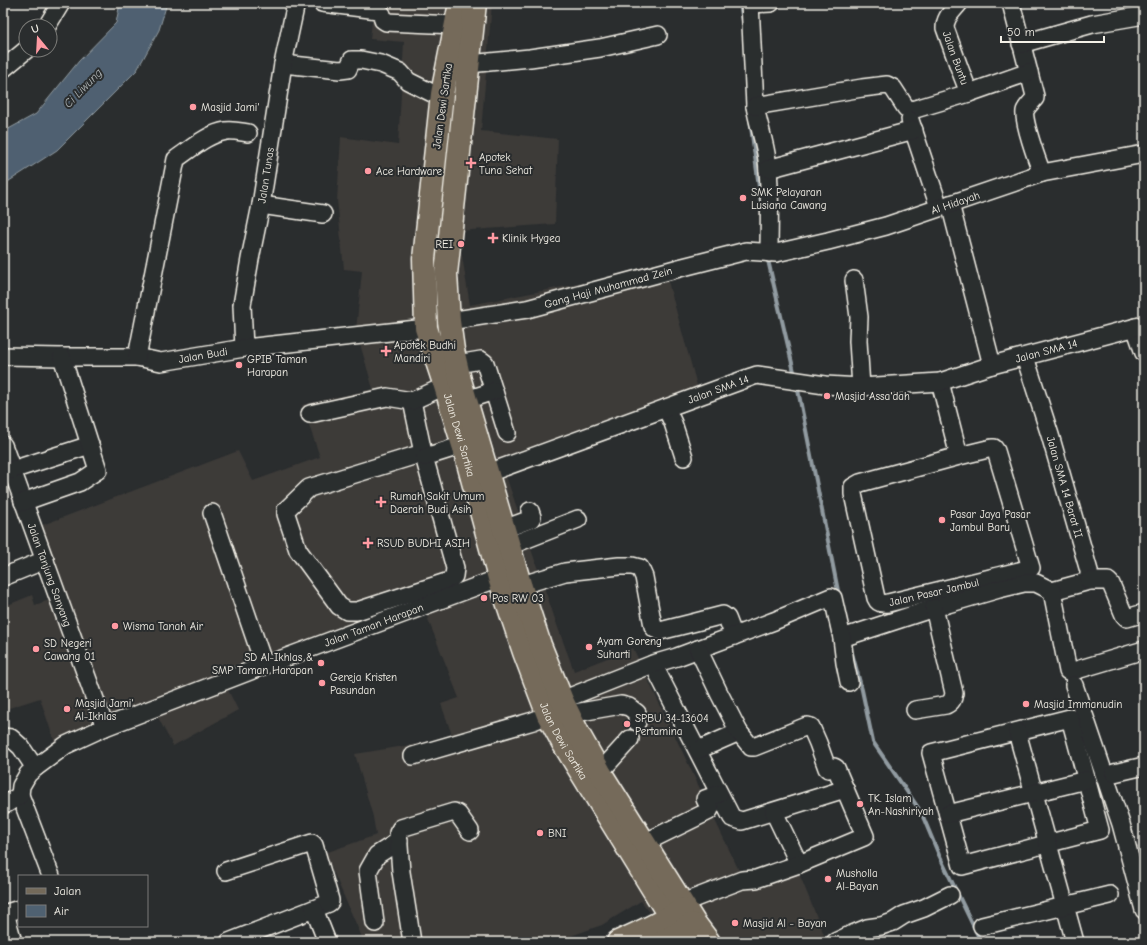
<svg xmlns="http://www.w3.org/2000/svg" width="1147" height="945" font-family="'Comic Neue',sans-serif">
<style>
.built{fill:#3c3a38}
.water{fill:#4f6171;stroke:#919ba1}
.lines{fill:none;stroke-linecap:round;stroke-linejoin:round}
.stream{stroke:#919ba1;stroke-width:4}
.minor-casing{stroke:#f4f1e8;stroke-width:20}
.major-casing{stroke:#f4f1e8;stroke-width:25}
.minor{stroke:#2a2d2e;stroke-width:17}
.major{stroke:#746a5a;stroke-width:22}
.poi-dot{fill:#ff9aa2;stroke:#2a2d2e;stroke-width:1.5}
.labels{text-anchor:middle;stroke-width:4;stroke-linejoin:round;paint-order:stroke}
.street-label{font-size:11px;fill:#f4f1e8;stroke:#2a2d2e}
.poi-label{font-size:11px;fill:#f4f1e8;stroke:#2a2d2e;text-anchor:start}
.water-label{font-size:12px;font-style:italic;fill:#b2b7b8;stroke:#2a2d2e}
</style>
<rect width="100%" height="100%" fill="#2a2d2e"/>
<filter id="ink" filterUnits="userSpaceOnUse"><feTurbulence type="fractalNoise" baseFrequency=".025" numOctaves="2"/><feDisplacementMap in="SourceGraphic" scale="8" xChannelSelector="R" yChannelSelector="G"/><feConvolveMatrix kernelMatrix="1 2 1 2 8 2 1 2 1" color-interpolation-filters="sRGB"/></filter>
<g filter="url(#ink)">
<path class="built" d="M 374,3 L 492,3 L 481,131 L 558,139 L 555,224 L 458,231 L 470,305 L 664,267 L 700,396 L 504,470 L 557,625 L 574,671 L 633,648 L 744,881 L 794,861 L 827,942 L 673,942 L 641,901 L 602,925 L 554,942 L 364,942 L 325,853 L 376,835 L 373,817 L 355,754 L 453,738 L 441,704 L 459,698 L 422,604 L 222,678 L 238,710 L 173,746 L 153,708 L 58,752 L 40,698 L 3,710 L 3,607 L 32,595 L 35,605 L 52,599 L 32,529 L 238,451 L 253,481 L 320,457 L 302,405 L 373,389 L 356,330 L 362,271 L 344,269 L 337,200 L 341,137 L 398,145 L 404,42 L 370,39 Z"/>
<path class="water" d="M 120,3 L 167,3 L 159,30 L 137,70 L 57,150 L 3,185 L 3,132 L 36,114 L 79,61 L 116,23 Z"/>
<g class="lines">
<g class="stream">
<path d="M 740,3 L 743,21"/>
<path d="M 750,119 L 761,202"/>
<path d="M 767,256 L 795,376"/>
<path d="M 797,385 L 839,596"/>
<path d="M 852,653 L 862,690 L 873,742 L 921,812 L 939,855 L 981,942"/>
</g>
<defs>
<g id="minor">
<path d="M 322,3 L 378,10 L 382,14 L 383,20 L 386,22 L 455,25"/>
<path d="M 750,3 L 755,106 C 758,124 765,142 767,160 C 771,191 769,222 769,253"/>
<path id="s1" d="M 959,3 C 952,12 945,17 945,28 L 959,67 L 969,93"/>
<path d="M 1011,3 L 1035,96 L 1035,98 C 1032,102 1027,106 1025,111 C 1022,119 1038,163 1042,173"/>
<path d="M 750,4 L 771,3"/>
<path d="M 47,26 L 61,3"/>
<path d="M 1021,44 L 1092,24 L 1144,15"/>
<path d="M 283,64 L 340,70 L 348,69 L 352,60 L 361,60 L 381,64 L 400,72 L 408,81 L 432,93 L 442,94"/>
<path d="M 469,64 L 530,58 L 600,48 L 658,35"/>
<path d="M 3,69 L 26,50"/>
<path d="M 755,106 L 862,88 L 887,85 L 893,88 L 906,108 L 912,110 L 969,93 L 1029,72"/>
<path d="M 910,120 L 939,207"/>
<path d="M 768,169 L 914,130"/>
<path d="M 950,204 L 992,365"/>
<path d="M 261,205 L 323,214"/>
<path d="M 854,280 L 859,317 L 858,341 L 861,387"/>
<path id="s2" d="M 449,321 L 527,309 L 679,268 L 746,251 L 776,253 L 828,241 L 886,226 L 1042,173 L 1144,154"/>
<path d="M 1135,327 L 1144,353"/>
<path id="s3" d="M 244,348 L 242,305 L 250,259 L 261,205 L 283,64 L 296,3"/>
<path id="s4" d="M 3,356 L 62,357 L 137,357 L 161,362 L 244,348 L 426,328"/>
<path d="M 137,357 L 176,159 C 191,149 207,134 226,131 C 233,130 241,132 248,133"/>
<path id="s5" d="M 1025,357 L 1050,435 L 1089,571 L 1089,581 L 1052,591"/>
<path d="M 457,364 L 481,360 L 485,363 L 507,433"/>
<path d="M 940,382 L 959,456 L 992,448 L 994,448 L 996,451 L 1031,568 L 888,603 C 882,604 878,603 876,598 L 853,494 L 853,487 L 860,483 L 959,456"/>
<path d="M 466,400 L 494,391"/>
<path d="M 412,401 L 423,453 L 455,568 L 454,576 L 449,581 L 357,611 L 347,611 L 339,606 L 298,550 L 286,514 L 286,510 L 309,488 L 423,453"/>
<path d="M 666,408 L 673,423 L 684,457"/>
<path d="M 310,414 L 387,397 L 412,401 L 445,386"/>
<path id="s6" d="M 3,445 L 105,727"/>
<path d="M 425,457 L 463,445"/>
<path d="M 12,470 L 90,445"/>
<path id="s7" d="M 488,473 L 751,377 L 757,375 L 764,376 L 825,385 L 861,387 L 940,382 L 992,365 L 1144,325"/>
<path d="M 23,502 L 80,482 L 98,470 L 62,357"/>
<path d="M 212,513 L 261,656 L 263,666"/>
<path d="M 504,529 L 531,519 L 532,517 L 530,511"/>
<path d="M 509,546 L 578,519"/>
<path d="M 3,577 L 45,560"/>
<path d="M 1089,581 L 1108,581 L 1111,584 L 1124,615 L 1127,618 L 1144,613"/>
<path d="M 521,587 L 532,582 L 565,572 L 619,566 L 632,566 L 640,568 L 644,577 L 653,626 L 655,629 L 660,631 L 692,623 L 723,615 L 727,618 L 734,636"/>
<path d="M 842,638 L 934,608 L 999,589 L 1024,583 L 1036,583 L 1052,591 L 1068,671 L 1070,672 L 1144,650"/>
<path d="M 653,664 L 732,818 L 742,821 L 845,789"/>
<path d="M 1074,685 L 1121,824 L 1144,910"/>
<path d="M 562,700 L 653,664 L 677,657 L 774,621 L 831,597 L 833,598 L 842,638 L 845,663 L 849,682"/>
<path d="M 915,710 L 946,705 C 952,702 953,699 954,693 L 934,608"/>
<path d="M 569,714 L 621,705 L 629,707 L 637,713 L 637,722"/>
<path d="M 1070,718 L 1100,830 L 962,866 L 931,753 Z"/>
<path d="M 1017,732 L 1075,942"/>
<path d="M 3,737 L 11,738 L 21,747 L 35,768"/>
<path d="M 698,750 L 739,732"/>
<path d="M 413,756 L 533,721 L 548,715"/>
<path d="M 600,772 L 630,739"/>
<path d="M 1114,773 L 1144,766"/>
<path d="M 20,795 L 51,876"/>
<path id="s8" d="M 3,805 L 8,803 L 20,795 L 21,786 L 28,774 L 35,768 L 66,745 L 105,727 L 263,666 L 499,578"/>
<path d="M 774,812 L 799,864"/>
<path d="M 948,814 L 1086,780"/>
<path d="M 644,843 L 709,811 L 710,809 L 705,799 L 719,794"/>
<path d="M 226,871 L 312,843 L 314,845 L 330,900 L 330,902 L 329,903 L 229,942"/>
<path d="M 682,903 L 742,880 L 756,879 L 799,864 L 864,837 L 865,836 L 836,768 L 834,767 L 828,769 L 827,768 L 818,743 L 811,727 L 807,726 L 754,747 L 751,747 L 739,732 L 719,693 L 698,649"/>
<path d="M 314,909 L 327,942"/>
<path d="M 375,923 L 368,871 L 377,855 L 399,841"/>
<path d="M 982,926 L 1110,895"/>
<path d="M 13,942 L 7,920 L 3,914 L 19,909"/>
<path d="M 412,942 L 401,872 L 398,833 L 401,828 L 454,812 L 458,814 L 470,831"/>
<path d="M 835,942 L 850,935 L 867,928 L 881,926 L 893,922 L 904,915 L 924,908 L 950,895"/>
</g>
<g id="major">
<path id="s9" d="M 460,3 L 442,94 L 424,259 L 426,328 L 445,386 L 463,445 L 499,578 L 524,652 L 548,715 L 563,743 L 670,917 L 688,942"/>
<path d="M 475,3 L 446,274 L 449,321 L 453,350 L 460,380 L 521,587 L 540,645 L 562,700 L 579,735 L 600,772 L 694,922 L 709,942"/>
<path d="M 618,942 C 640,932 662,923 682,909"/>
<path d="M 662,942 L 680,932 L 692,924"/>
</g>
</defs>
<use href="#minor" class="minor-casing"/>
<use href="#major" class="major-casing"/>
<use href="#minor" class="minor"/>
<use href="#major" class="major"/>
</g>
</g>
<g class="poi-dot">
<circle cx="193" cy="107" r="4"/>
<path d="M469 157h4v4h4v4h-4v4h-4v-4h-4v-4h4z"/>
<circle cx="368" cy="171" r="4"/>
<circle cx="743" cy="198" r="4"/>
<path d="M491 232h4v4h4v4h-4v4h-4v-4h-4v-4h4z"/>
<circle cx="461" cy="244" r="4"/>
<path d="M384 345h4v4h4v4h-4v4h-4v-4h-4v-4h4z"/>
<circle cx="239" cy="365" r="4"/>
<circle cx="827" cy="396" r="4"/>
<path d="M379 496h4v4h4v4h-4v4h-4v-4h-4v-4h4z"/>
<circle cx="942" cy="520" r="4"/>
<path d="M366 537h4v4h4v4h-4v4h-4v-4h-4v-4h4z"/>
<circle cx="484" cy="598" r="4"/>
<circle cx="115" cy="626" r="4"/>
<circle cx="589" cy="647" r="4"/>
<circle cx="36" cy="649" r="4"/>
<circle cx="321" cy="663" r="4"/>
<circle cx="322" cy="683" r="4"/>
<circle cx="1026" cy="704" r="4"/>
<circle cx="67" cy="709" r="4"/>
<circle cx="627" cy="724" r="4"/>
<circle cx="860" cy="804" r="4"/>
<circle cx="540" cy="833" r="4"/>
<circle cx="828" cy="879" r="4"/>
<circle cx="735" cy="923" r="4"/>
</g>
<g class="labels">
<g class="street-label">
<text dy="4" stroke="none"><textPath href="#s1" startOffset="61">Jalan Buntu</textPath></text>
<text transform="translate(442 106) rotate(-82)" y="4">Jalan Dewi Sartika</text>
<text dy="4" stroke="none"><textPath href="#s3" startOffset="175">Jalan Tunas</textPath></text>
<text dy="4" stroke="none"><textPath href="#s2" startOffset="522">Al Hidayah</textPath></text>
<text dy="4" stroke="none"><textPath href="#s2" startOffset="163">Gang Haji Muhammad Zein</textPath></text>
<text dy="4" stroke="none"><textPath href="#s7" startOffset="581">Jalan SMA 14</textPath></text>
<text dy="4" stroke="none"><textPath href="#s4" startOffset="201">Jalan Budi</textPath></text>
<text dy="4" stroke="none"><textPath href="#s7" startOffset="245">Jalan SMA 14</textPath></text>
<text dy="4" stroke="none"><textPath href="#s9" startOffset="440">Jalan Dewi Sartika</textPath></text>
<text dy="4" stroke="none"><textPath href="#s5" startOffset="136">Jalan SMA 14 Barat II</textPath></text>
<text dy="4" stroke="none"><textPath href="#s6" startOffset="138">Jalan Tanjung Sanyang</textPath></text>
<text transform="translate(934 592) rotate(-13)" y="4">Jalan Pasar Jambul</text>
<text dy="4" stroke="none"><textPath href="#s8" startOffset="421">Jalan Taman Harapan</textPath></text>
<text dy="4" stroke="none"><textPath href="#s9" startOffset="764">Jalan Dewi Sartika</textPath></text>
</g>
<g class="poi-label">
<text x="201" y="111">Masjid Jami'</text>
<text x="479" y="161">Apotek<tspan x="479" dy="13">Tuna Sehat</tspan></text>
<text x="376" y="175">Ace Hardware</text>
<text x="751" y="196">SMK Pelayaran<tspan x="751" dy="13">Lusiana Cawang</tspan></text>
<text x="502" y="242">Klinik Hygea</text>
<text x="453" y="248" text-anchor="end">REI</text>
<text x="394" y="349">Apotek Budhi<tspan x="394" dy="13">Mandiri</tspan></text>
<text x="247" y="363">GPIB Taman<tspan x="247" dy="13">Harapan</tspan></text>
<text x="835" y="400">Masjid Assa'dah</text>
<text x="390" y="500">Rumah Sakit Umum<tspan x="390" dy="13">Daerah Budi Asih</tspan></text>
<text x="950" y="518">Pasar Jaya Pasar<tspan x="950" dy="13">Jambul Baru</tspan></text>
<text x="377" y="547">RSUD BUDHI ASIH</text>
<text x="492" y="602">Pos RW 03</text>
<text x="123" y="630">Wisma Tanah Air</text>
<text x="597" y="645">Ayam Goreng<tspan x="597" dy="13">Suharti</tspan></text>
<text x="44" y="647">SD Negeri<tspan x="44" dy="13">Cawang 01</tspan></text>
<text x="313" y="661" text-anchor="end">SD Al-Ikhlas &amp;<tspan x="313" dy="13">SMP Taman Harapan</tspan></text>
<text x="330" y="681">Gereja Kristen<tspan x="330" dy="13">Pasundan</tspan></text>
<text x="75" y="707">Masjid Jami'<tspan x="75" dy="13">Al-Ikhlas</tspan></text>
<text x="1034" y="708">Masjid Immanudin</text>
<text x="635" y="722">SPBU 34-13604<tspan x="635" dy="13">Pertamina</tspan></text>
<text x="868" y="802">TK. Islam<tspan x="868" dy="13">An-Nashiriyah</tspan></text>
<text x="548" y="837">BNI</text>
<text x="836" y="877">Musholla<tspan x="836" dy="13">Al-Bayan</tspan></text>
<text x="743" y="927">Masjid Al - Bayan</text>
</g>
<g class="water-label">
<text transform="translate(83 88) rotate(-46)" y="4">Ci Liwung</text>
</g>
</g>
<rect width="1147" height="945" fill="none" stroke="#2a2d2e" stroke-width="16"/>
<rect x="8" y="8" width="1131" height="929" fill="none" stroke="#f4f1e8" stroke-width="1.5" filter="url(#ink)"/>
<rect x="18" y="875" width="130" height="52" fill="#2a2d2e" stroke="#7b7b78"/>
<rect x="26" y="888" width="20" height="6" fill="#746a5a" stroke="#7b7b78"/>
<text x="54" y="895" font-size="12" fill="#f4f1e8">Jalan</text>
<rect x="26" y="905" width="20" height="12" fill="#4f6171" stroke="#7b7b78"/>
<text x="54" y="915" font-size="12" fill="#f4f1e8">Air</text>
<g transform="translate(38 38) rotate(342)"><circle r="19" fill="#2a2d2e" stroke="#7b7b78"/>
<path d="M0-3L7 15L0 10L-7 15Z" fill="#ff9aa2"/>
<text y="-6" font-size="11" font-weight="bold" text-anchor="middle" fill="#f4f1e8">U</text>
</g>
<path d="M1001 36v6h103v-6" fill="none" stroke="#f4f1e8" stroke-width="2"/>
<text x="1007" y="36" font-size="12" fill="#f4f1e8" stroke="#2a2d2e" stroke-width="3" paint-order="stroke">50 m</text>
</svg>
